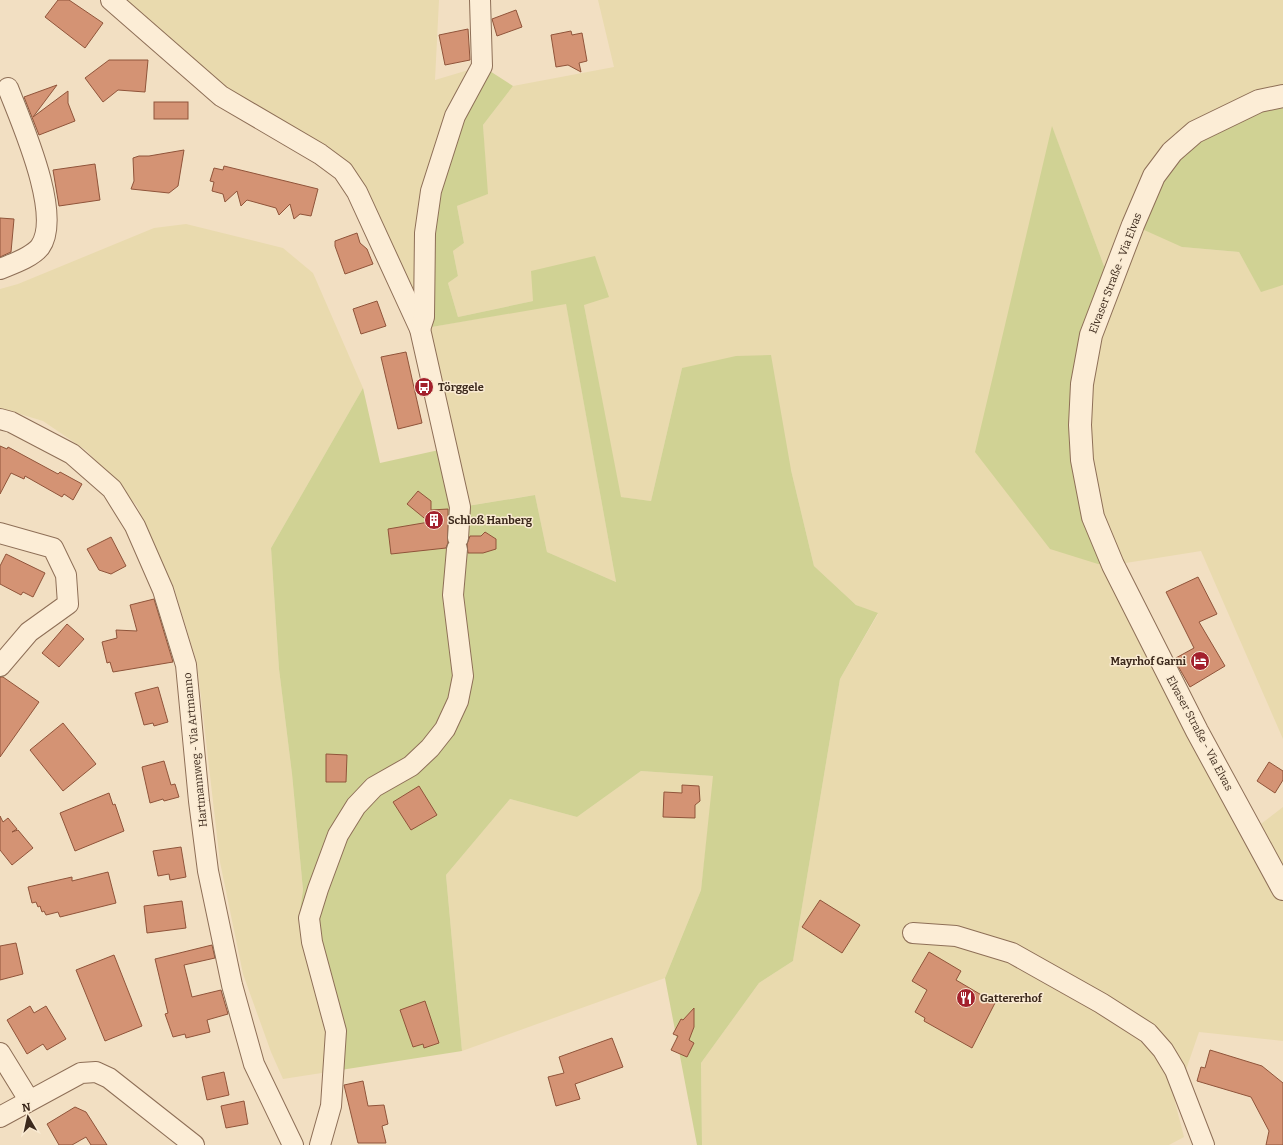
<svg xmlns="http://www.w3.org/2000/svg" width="1283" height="1145" font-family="Bitter,serif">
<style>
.farmland{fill:#e9daae;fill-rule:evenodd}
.green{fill:#d0d294}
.building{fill:#d49374;stroke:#90543a}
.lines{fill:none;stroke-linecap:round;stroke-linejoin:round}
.minor-casing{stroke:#8e6f57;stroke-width:22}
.tertiary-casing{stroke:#8e6f57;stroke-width:24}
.minor{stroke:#fcedd6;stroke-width:20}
.tertiary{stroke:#fcedd6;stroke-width:22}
.labels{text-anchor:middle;stroke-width:3;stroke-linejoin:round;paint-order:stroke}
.street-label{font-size:11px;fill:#3c291c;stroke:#f9ead2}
.poi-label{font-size:11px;font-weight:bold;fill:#3c291c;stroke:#f9ead2;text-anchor:start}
</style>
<rect width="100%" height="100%" fill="#f2dfc2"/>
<g class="farmland">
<path d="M 121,0 L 439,0 L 435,80 L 482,66 L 414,303 L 358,185 L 250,108 Z"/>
<path d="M 598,0 L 1283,0 L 1283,96 L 1182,247 L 1239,252 L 1261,291 L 1283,285 L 1283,739 L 1201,551 L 1113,565 L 1253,830 L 1283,807 L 1283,1041 L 1199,1032 L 1175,1102 L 1184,1137 L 1169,1145 L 702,1145 L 701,1063 L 759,983 L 793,961 L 840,679 L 878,614 L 856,605 L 814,566 L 791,470 L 682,368 L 651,501 L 620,497 L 584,305 L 533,301 L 458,317 L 448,283 L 458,276 L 453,251 L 464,243 L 457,206 L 487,194 L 483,125 L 513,86 L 614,67 ZM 1052,127 L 1104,266 L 1115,267 L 1080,425 Z"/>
<path d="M 186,224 L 283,248 L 313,273 L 363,388 L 271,548 L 279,669 L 292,774 L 303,890 L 299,917 L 326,1025 L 328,1072 L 283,1079 L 271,1052 L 243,974 L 220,862 L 197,663 L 174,588 L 137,506 L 87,451 L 43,421 L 0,408 L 0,289 L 18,284 L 154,228 Z"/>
<path d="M 566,303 L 616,582 L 547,552 L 535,495 L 460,507 L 420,329 Z"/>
<path d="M 641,771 L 714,776 L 701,890 L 665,978 L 462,1051 L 446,875 L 510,799 L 577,817 Z"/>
</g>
<g class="green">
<path d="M 482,66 L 513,86 L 483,125 L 488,194 L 457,206 L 464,243 L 453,251 L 458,276 L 448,283 L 458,317 L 533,301 L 531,271 L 595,256 L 609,297 L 584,305 L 621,497 L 651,501 L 682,368 L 736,356 L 771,355 L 791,470 L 814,566 L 856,605 L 878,613 L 840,679 L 793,961 L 759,983 L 701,1063 L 702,1145 L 697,1145 L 665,978 L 701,890 L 713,776 L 641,771 L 577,817 L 510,799 L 446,875 L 462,1051 L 328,1072 L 326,1025 L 313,981 L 299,917 L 303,890 L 292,774 L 279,669 L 271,548 L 363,388 L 380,463 L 448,448 L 461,507 L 535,495 L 547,552 L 616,582 L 566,304 L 420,329 L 425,233 Z"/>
<path d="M 1283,96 L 1283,285 L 1261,292 L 1239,252 L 1182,247 L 1133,225 L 1172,152 Z"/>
<path d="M 1052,126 L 1104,266 L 1116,267 L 1080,425 L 1113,565 L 1098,564 L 1050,549 L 975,452 Z"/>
</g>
<g class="building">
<path d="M 58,0 L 69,0 L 103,23 L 85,48 L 45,17 Z"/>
<path d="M 516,10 L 522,27 L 497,36 L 492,19 Z"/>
<path d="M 468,29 L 470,60 L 445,65 L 439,35 Z"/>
<path d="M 571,31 L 572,35 L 582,33 L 587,61 L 579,63 L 581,72 L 568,65 L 556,67 L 551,35 Z"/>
<path d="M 109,60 L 148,60 L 145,92 L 118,90 L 103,102 L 85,78 Z"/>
<path d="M 57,85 L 33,117 L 68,91 L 68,103 L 75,121 L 39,135 L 24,97 Z"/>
<rect x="154" y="102" width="34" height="17"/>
<path d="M 184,150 L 178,186 L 169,193 L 131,189 L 134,181 L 133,158 L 139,156 L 149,156 Z"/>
<path d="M 95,164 L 100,200 L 59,206 L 53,170 Z"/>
<path d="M 224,166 L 318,189 L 311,216 L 300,214 L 294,219 L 290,204 L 279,215 L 276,208 L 247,200 L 241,206 L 237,191 L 225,202 L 223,194 L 212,191 L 214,182 L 210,181 L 214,168 L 223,170 Z"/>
<path d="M 0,218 L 14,219 L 11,252 L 0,257 Z"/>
<path d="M 357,233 L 360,243 L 367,249 L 373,264 L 345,274 L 335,246 L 335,241 Z"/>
<path d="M 377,301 L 386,326 L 361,334 L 353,309 Z"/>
<path d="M 406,352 L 422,423 L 398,429 L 381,357 Z"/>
<path d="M 0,446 L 7,449 L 8,447 L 58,474 L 60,472 L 82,484 L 73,500 L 64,494 L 62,497 L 25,476 L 24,479 L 11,473 L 0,494 Z"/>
<path d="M 418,491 L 431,501 L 431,510 L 448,509 L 448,543 L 446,548 L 391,554 L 388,529 L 429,522 L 407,504 Z"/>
<path d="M 485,532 L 496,539 L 496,549 L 483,553 L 468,553 L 467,544 L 470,536 L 481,536 Z"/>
<path d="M 111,537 L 126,566 L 111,574 L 99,570 L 87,549 Z"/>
<path d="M 6,554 L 45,573 L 33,597 L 23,592 L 21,595 L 0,584 L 0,566 Z"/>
<path d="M 1198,577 L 1217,614 L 1199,622 L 1225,666 L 1190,687 L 1174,659 L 1194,648 L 1166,592 Z"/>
<path d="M 154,599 L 173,662 L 113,672 L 110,662 L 107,663 L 102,642 L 117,638 L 116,630 L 137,631 L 130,605 Z"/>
<path d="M 67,624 L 84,639 L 59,667 L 42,653 Z"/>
<path d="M 0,677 L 3,677 L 39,702 L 0,757 Z"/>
<path d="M 158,687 L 168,722 L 154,726 L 153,723 L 144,725 L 135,693 Z"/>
<path d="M 63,723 L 96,764 L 63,791 L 30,750 Z"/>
<path d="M 326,754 L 347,755 L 346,782 L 326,782 Z"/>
<path d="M 164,761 L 171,785 L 175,784 L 179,797 L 164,801 L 163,799 L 150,803 L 142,767 Z"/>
<path d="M 1269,762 L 1283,771 L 1283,780 L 1275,793 L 1257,781 Z"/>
<path d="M 682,785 L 699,786 L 700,801 L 695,805 L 695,818 L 663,817 L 664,792 L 682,793 Z"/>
<path d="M 419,786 L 437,815 L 411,830 L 393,802 Z"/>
<path d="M 109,793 L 113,805 L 115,804 L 124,831 L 75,851 L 60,813 Z"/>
<path d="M 0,816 L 3,822 L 8,818 L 17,829 L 12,832 L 18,830 L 33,848 L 12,865 L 0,850 Z"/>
<path d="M 181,847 L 186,877 L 170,880 L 169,874 L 158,876 L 153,851 Z"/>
<path d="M 108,872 L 116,903 L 60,917 L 58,912 L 46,915 L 44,911 L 42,912 L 40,906 L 38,907 L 36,902 L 32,903 L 28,887 L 72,877 L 72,881 Z"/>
<path d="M 820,900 L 860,925 L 842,953 L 802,927 Z"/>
<path d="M 182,901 L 186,928 L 147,933 L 144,906 Z"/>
<path d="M 16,943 L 23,974 L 0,980 L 0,946 Z"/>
<path d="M 212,945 L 215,958 L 184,965 L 192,997 L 221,990 L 228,1014 L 207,1020 L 210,1032 L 186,1038 L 185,1034 L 173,1037 L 165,1014 L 168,1013 L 155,959 Z"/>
<path d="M 929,952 L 961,971 L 956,980 L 995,1003 L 972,1048 L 924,1021 L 925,1018 L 915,1012 L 927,990 L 912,981 Z"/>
<path d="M 114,955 L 142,1026 L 105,1041 L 76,970 Z"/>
<path d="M 425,1001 L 439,1043 L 424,1048 L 423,1044 L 413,1047 L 400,1010 Z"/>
<path d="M 30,1006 L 34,1013 L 46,1006 L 66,1039 L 47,1050 L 43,1044 L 27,1054 L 7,1020 Z"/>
<path d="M 694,1008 L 694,1027 L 689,1040 L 694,1043 L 687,1057 L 671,1050 L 678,1036 L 673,1034 L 681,1019 L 683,1020 Z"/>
<path d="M 612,1038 L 623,1067 L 575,1084 L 580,1099 L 556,1106 L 548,1077 L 564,1073 L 559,1057 Z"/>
<path d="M 1210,1050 L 1262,1066 L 1283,1083 L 1283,1145 L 1266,1145 L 1269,1131 L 1251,1097 L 1197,1081 L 1201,1067 L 1205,1068 Z"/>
<path d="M 224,1072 L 229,1095 L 207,1100 L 202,1077 Z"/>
<path d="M 363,1081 L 368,1106 L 384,1105 L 388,1124 L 382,1126 L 386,1143 L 358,1143 L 344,1085 Z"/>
<path d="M 244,1101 L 248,1124 L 226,1128 L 221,1106 Z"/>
<path d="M 75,1107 L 86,1112 L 107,1145 L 91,1145 L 86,1137 L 72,1145 L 59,1145 L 47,1124 Z"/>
</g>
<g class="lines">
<defs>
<g id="minor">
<path d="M 111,0 L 221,96 L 320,154 L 343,171 L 357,192 L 420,329 L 460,507 L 458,538"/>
<path d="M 0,269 C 12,264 31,258 40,247 C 63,215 21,122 8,88"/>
<path d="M 420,329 L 424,317 L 425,233 L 431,191 L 455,116 L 482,66 L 480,0"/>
<path d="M 0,419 L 11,422 L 72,454 L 112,489 L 135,526 L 163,590 L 186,665 L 199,801 L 208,871 L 232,985 L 254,1064 L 293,1145"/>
<path d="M 0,533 L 53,548 L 66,575 L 68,604 L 29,632 L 0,666"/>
<path d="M 913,933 L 956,936 L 1012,953 L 1101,1003 L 1148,1033 L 1163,1050 L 1175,1070 L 1204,1145"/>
<path d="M 0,1053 L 29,1100"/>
<path d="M 0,1117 L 81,1073 L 96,1072 L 109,1078 L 194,1145"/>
<path d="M 320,1145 L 331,1106 L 336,1031 L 312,942 L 309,918 L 318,889 L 338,835 L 356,806 L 374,787 L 411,766 L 430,748 L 445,729 L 458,701 L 463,676 L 453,595 L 457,549"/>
</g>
<path id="tertiary" d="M 1283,96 L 1259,101 L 1195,132 L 1172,152 L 1154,176 L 1133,225 L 1091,335 L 1082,384 L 1080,425 L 1082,460 L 1093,517 L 1113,565 L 1197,731 L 1283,889"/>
</defs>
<use href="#minor" class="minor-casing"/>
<use href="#tertiary" class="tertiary-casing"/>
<use href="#minor" class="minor"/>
<use href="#tertiary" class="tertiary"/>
</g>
<defs>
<symbol id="bus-disc" viewBox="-11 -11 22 22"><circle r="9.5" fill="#a3212d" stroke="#f9ead2"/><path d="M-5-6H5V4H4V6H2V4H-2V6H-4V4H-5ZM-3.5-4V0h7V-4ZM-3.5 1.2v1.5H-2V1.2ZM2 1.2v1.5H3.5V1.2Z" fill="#fff"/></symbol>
<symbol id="building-disc" viewBox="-11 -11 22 22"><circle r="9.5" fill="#a3212d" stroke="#f9ead2"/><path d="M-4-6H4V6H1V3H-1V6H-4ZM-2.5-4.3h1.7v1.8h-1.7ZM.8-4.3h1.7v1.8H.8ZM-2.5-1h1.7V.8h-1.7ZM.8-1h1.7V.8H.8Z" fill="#fff"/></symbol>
<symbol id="hotel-disc" viewBox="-11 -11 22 22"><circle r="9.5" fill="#a3212d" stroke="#f9ead2"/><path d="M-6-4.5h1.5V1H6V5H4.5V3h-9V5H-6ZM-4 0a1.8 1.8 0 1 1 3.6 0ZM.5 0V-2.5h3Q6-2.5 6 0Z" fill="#fff"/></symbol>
<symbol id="restaurant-disc" viewBox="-11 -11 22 22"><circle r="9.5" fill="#a3212d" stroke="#f9ead2"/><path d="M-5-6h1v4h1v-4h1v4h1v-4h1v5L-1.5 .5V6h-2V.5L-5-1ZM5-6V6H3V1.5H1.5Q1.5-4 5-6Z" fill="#fff"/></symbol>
</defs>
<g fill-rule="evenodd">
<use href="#bus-disc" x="413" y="376" width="22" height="22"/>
<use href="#building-disc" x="423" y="509" width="22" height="22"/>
<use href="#hotel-disc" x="1189" y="650" width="22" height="22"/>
<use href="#restaurant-disc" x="955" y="987" width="22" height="22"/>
</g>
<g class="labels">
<g class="street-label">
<text transform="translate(1115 273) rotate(-69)" y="4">Elvaser Straße - Via Elvas</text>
<text transform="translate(1200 733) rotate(62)" y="4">Elvaser Straße - Via Elvas</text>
<text transform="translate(195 750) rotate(-96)" y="4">Hartmannweg - Via Artmanno</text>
</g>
<g class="poi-label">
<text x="438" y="391">Törggele</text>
<text x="448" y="524">Schloß Hanberg</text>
<text x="1186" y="665" text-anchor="end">Mayrhof Garni</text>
<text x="980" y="1002">Gattererhof</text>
</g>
</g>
<g transform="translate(28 1117) rotate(351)" stroke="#f9ead2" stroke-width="3" paint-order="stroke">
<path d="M0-3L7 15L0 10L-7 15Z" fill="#3c291c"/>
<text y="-6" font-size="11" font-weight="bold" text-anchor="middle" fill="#3c291c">N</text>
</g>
</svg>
